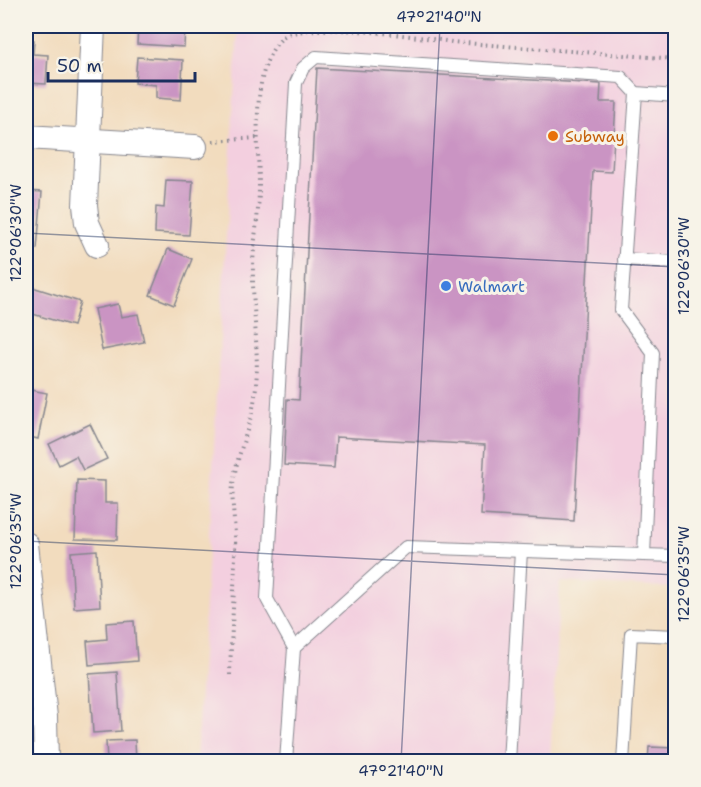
<svg xmlns="http://www.w3.org/2000/svg" width="701" height="787" font-family="'Shantell Sans',sans-serif">
<style>
.built{fill:#f3cfdf}
.building{fill:#ca94c3}
.lines{fill:none;stroke-linecap:round;stroke-linejoin:round}
.service-casing{stroke:#86868e;stroke-width:14}
.minor-casing{stroke:#86868e;stroke-width:26}
.path{stroke:#86868e;stroke-width:4;stroke-dasharray:1.5 4.5;stroke-linecap:butt}
.service{stroke:#fff;stroke-width:12}
.minor{stroke:#fff;stroke-width:24}
.ticks{fill:none;stroke:#1b2f5e;stroke-width:1.5;stroke-opacity:0.45}
.food-dot{fill:#e8710a;stroke:#f7f3e8;stroke-width:2}
.shop-dot{fill:#3f7fe0;stroke:#f7f3e8;stroke-width:2}
.labels{text-anchor:middle;stroke-width:6;stroke-linejoin:round;paint-order:stroke}
.food-label{font-size:16px;fill:#c56008;stroke:#f7f3e8;text-anchor:start}
.shop-label{font-size:16px;fill:#366cbe;stroke:#f7f3e8;text-anchor:start}
.neatline{fill:none;stroke:#1b2f5e;stroke-width:2}
.ticks-label{font-size:15px;text-anchor:middle;fill:#1b2f5e}
</style>
<rect width="100%" height="100%" fill="#f7f3e8"/>
<filter id="ink" filterUnits="userSpaceOnUse"><feTurbulence type="fractalNoise" baseFrequency=".0167" numOctaves="2"/><feDisplacementMap in="SourceGraphic" scale="12" xChannelSelector="R" yChannelSelector="G"/><feConvolveMatrix kernelMatrix="1 2 1 2 8 2 1 2 1" color-interpolation-filters="sRGB"/></filter>
<filter id="wash" filterUnits="userSpaceOnUse"><feTurbulence type="fractalNoise" baseFrequency=".008" numOctaves="4" result="noise"/><feDisplacementMap in="SourceGraphic" scale="24" xChannelSelector="R" yChannelSelector="G"/><feGaussianBlur stdDeviation="1.35" result="paint"/><feColorMatrix in="noise" values="0 0 0 0 0 0 0 0 0 0 0 0 0 0 0 0 0 1.4 0 .05"/><feComposite in="paint" operator="in"/></filter>
<g filter="url(#wash)">
<rect width="100%" height="100%" fill="#f2dcbe"/>
<path class="built" d="M 238,26 L 675,26 L 675,588 L 560,582 L 550,761 L 196,762 Z"/>
<g id="blocks">
<g class="building">
<path d="M 138,26 L 185,26 L 184,47 L 137,44 Z"/>
<path d="M 26,40 L 34,40 L 33,54 L 48,55 L 46,84 L 26,83 Z"/>
<path d="M 137,57 L 183,60 L 181,100 L 156,98 L 156,85 L 135,83 Z"/>
<path d="M 317,68 L 601,84 L 600,102 L 616,102 L 612,172 L 593,171 L 574,521 L 481,515 L 485,445 L 336,437 L 334,468 L 284,465 L 287,399 L 299,400 Z"/>
<path d="M 166,180 L 193,181 L 189,235 L 155,233 L 156,207 L 164,208 Z"/>
<path d="M 26,191 L 42,192 L 37,249 L 26,248 Z"/>
<path d="M 168,249 L 192,259 L 174,305 L 150,295 Z"/>
<path d="M 26,285 L 80,302 L 73,326 L 26,312 Z"/>
<path d="M 118,304 L 121,317 L 138,314 L 144,342 L 102,350 L 94,309 Z"/>
<path d="M 26,389 L 47,393 L 38,439 L 26,436 Z"/>
<path d="M 90,424 L 107,459 L 83,470 L 76,456 L 59,465 L 49,444 Z"/>
<path d="M 77,480 L 105,481 L 105,503 L 118,503 L 117,540 L 75,539 Z"/>
<path d="M 97,550 L 100,606 L 74,608 L 71,552 Z"/>
<path d="M 134,621 L 137,661 L 89,665 L 87,641 L 107,639 L 106,623 Z"/>
<path d="M 117,672 L 121,731 L 93,733 L 89,674 Z"/>
<path d="M 135,740 L 136,762 L 107,762 L 106,741 Z"/>
<path d="M 649,747 L 676,748 L 676,762 L 648,762 Z"/>
</g>
</g>
</g>
<g filter="url(#ink)">
<use href="#blocks" fill-opacity="0" stroke="#86868e" stroke-width="1.5"/>
<g class="lines">
<defs>
<g id="service">
<path d="M 636,93 L 621,310 L 653,353 L 644,555 L 676,556"/>
<path d="M 624,259 L 676,262"/>
<path d="M 294,648 L 406,547 L 644,555"/>
<path d="M 286,762 L 294,648 L 267,599 L 296,83 L 303,68 L 316,57 L 621,77 L 636,93 L 676,96"/>
<path d="M 509,762 L 521,551"/>
<path d="M 623,762 L 631,634 L 676,636"/>
</g>
<g id="minor">
<path d="M 93,26 L 85,205 L 87,223 L 97,245"/>
<path d="M 26,137 L 195,147"/>
<path d="M 26,544 L 45,717 L 46,762"/>
</g>
</defs>
<use href="#service" class="service-casing"/>
<use href="#minor" class="minor-casing"/>
<g class="path">
<path d="M 213,141 L 258,138"/>
<path d="M 230,675 C 231,632 235,590 235,547 C 236,527 231,505 233,484 C 237,453 251,427 255,396 C 260,357 253,317 253,278 C 252,248 259,217 259,187 C 259,145 249,70 282,38 C 300,20 424,37 452,42 L 676,59"/>
</g>
<use href="#service" class="service"/>
<use href="#minor" class="minor"/>
</g>
</g>
<path class="ticks" d="M 26,233 L 676,267M 26,541 L 676,575M 401,762 L 440,26"/>
<circle class="food-dot" cx="553" cy="136" r="6"/>
<circle class="shop-dot" cx="446" cy="286" r="6"/>
<g class="labels">
<g class="food-label">
<text x="565" y="142">Subway</text>
</g>
<g class="shop-label">
<text x="458" y="292">Walmart</text>
</g>
</g>
<rect width="701" height="787" fill="none" stroke="#f7f3e8" stroke-width="66"/>
<path d="M48 72v9h147v-9" fill="none" stroke="#1b2f5e" stroke-width="3"/>
<text x="57" y="72" font-size="18" fill="#1b2f5e" stroke="#f7f3e8" stroke-width="4.5" paint-order="stroke">50 m</text>
<rect x="33" y="33" width="635" height="721" class="neatline"/>
<g class="ticks-label">
<text x="439" y="22">47°21'40"N</text>
<text transform="translate(16 233) rotate(-90)" y="5">122°06'30"W</text>
<text transform="translate(684 266) rotate(-90)" y="5">122°06'30"W</text>
<text transform="translate(16 541) rotate(-90)" y="5">122°06'35"W</text>
<text transform="translate(684 574) rotate(-90)" y="5">122°06'35"W</text>
<text x="401" y="776">47°21'40"N</text>
</g>
</svg>
